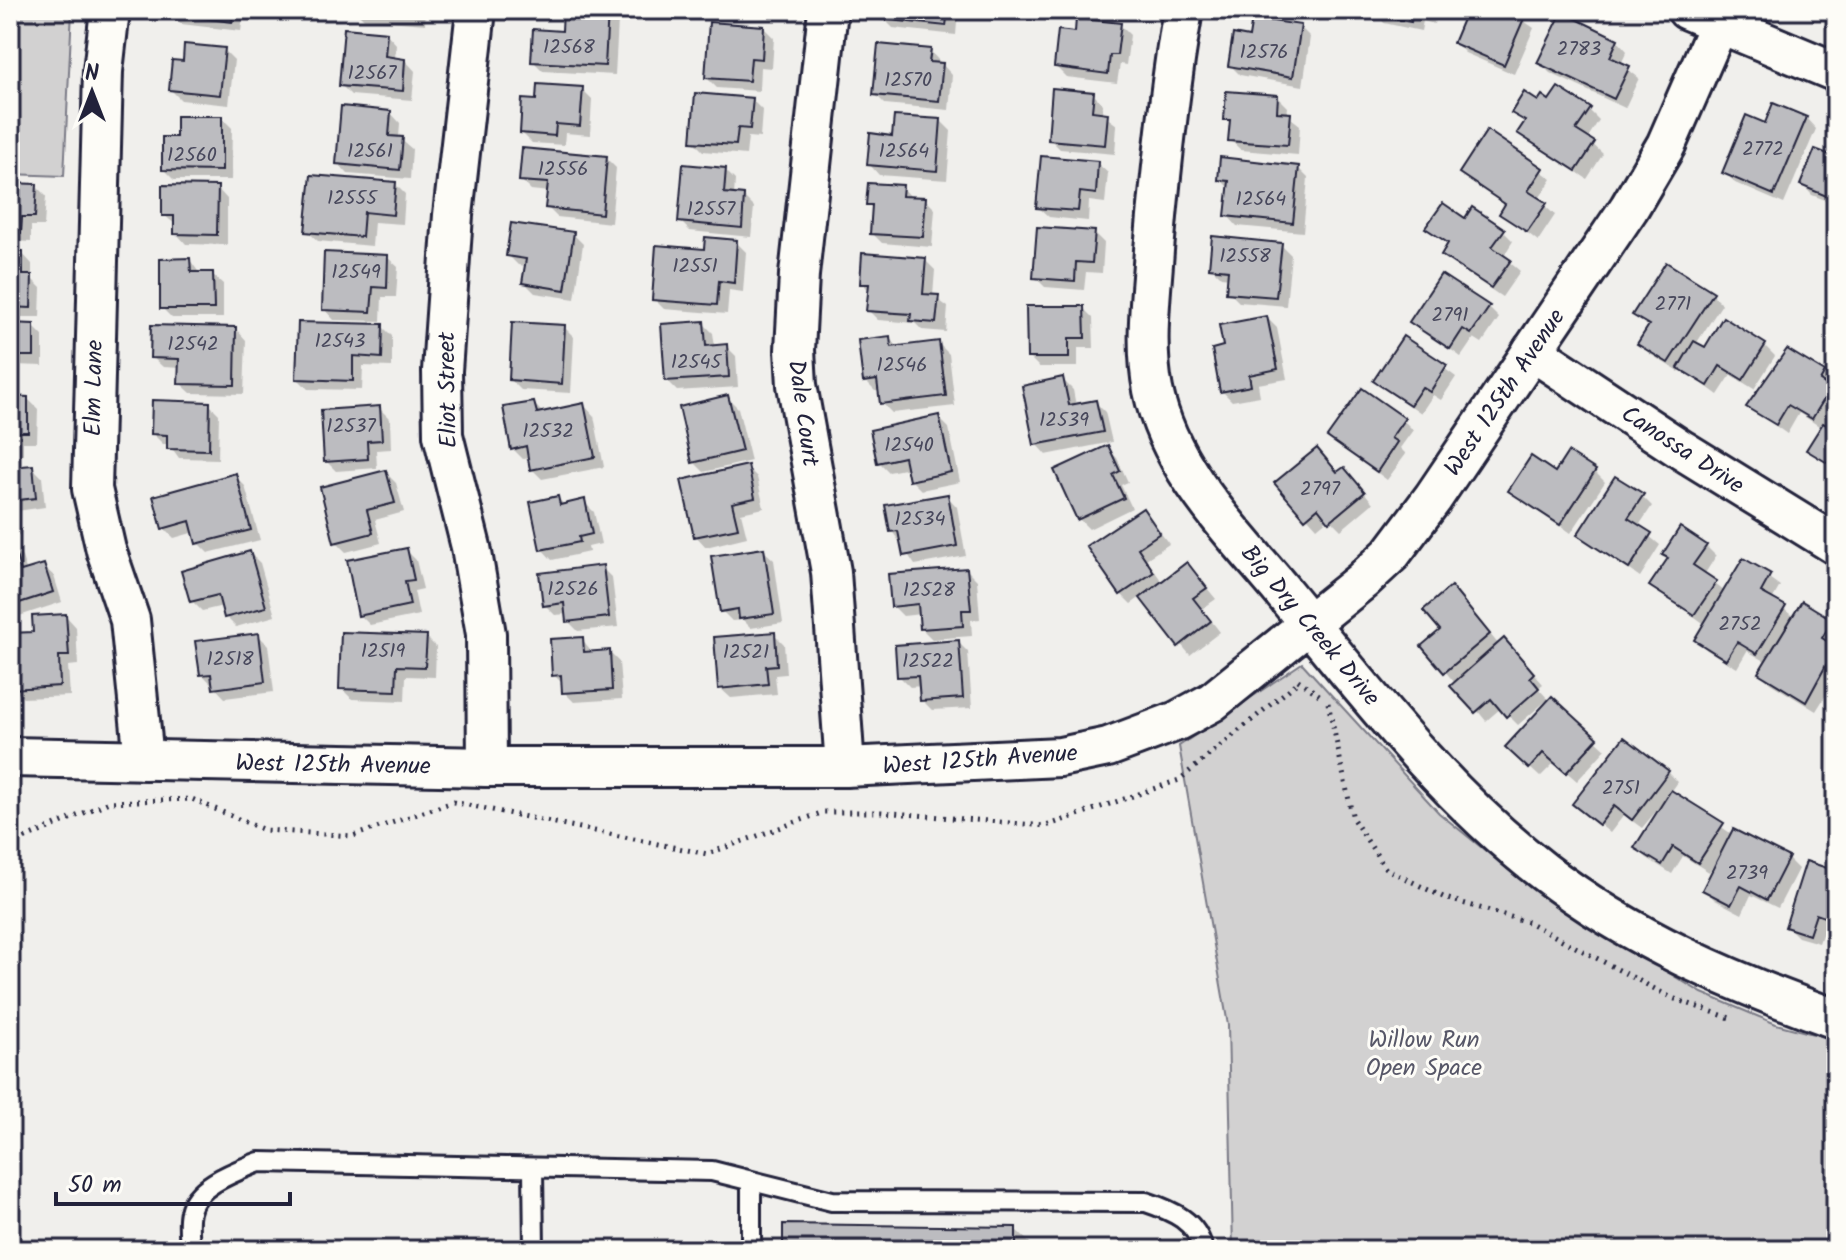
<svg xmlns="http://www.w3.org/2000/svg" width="1846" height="1260" font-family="Kalam,sans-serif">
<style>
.green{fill:#d2d1d1;stroke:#7a7a86;stroke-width:2}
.shadow{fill:#0003}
.building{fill:#bcbcc0;stroke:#22223b;stroke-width:2}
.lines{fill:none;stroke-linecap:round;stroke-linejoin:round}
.lane-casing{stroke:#22223b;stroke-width:24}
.street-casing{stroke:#22223b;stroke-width:44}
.path{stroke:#22223b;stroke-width:5;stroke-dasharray:2 6;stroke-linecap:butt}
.lane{stroke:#fdfcf7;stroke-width:18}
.street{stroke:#fdfcf7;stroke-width:38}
.labels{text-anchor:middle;stroke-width:6;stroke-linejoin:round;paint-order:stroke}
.number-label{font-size:20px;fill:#48485c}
.street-label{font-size:24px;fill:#22223b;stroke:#fdfcf7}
.park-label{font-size:24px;fill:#575768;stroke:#fdfcf7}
</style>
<rect width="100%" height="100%" fill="#f0efec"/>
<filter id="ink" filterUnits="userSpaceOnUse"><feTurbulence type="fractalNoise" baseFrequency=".0125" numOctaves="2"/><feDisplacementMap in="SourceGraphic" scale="16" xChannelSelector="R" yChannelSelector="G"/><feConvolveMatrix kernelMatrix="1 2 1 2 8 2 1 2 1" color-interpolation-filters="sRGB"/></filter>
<g filter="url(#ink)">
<g class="green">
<path d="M 10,10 L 72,10 L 64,176 L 10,174 Z"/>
<path d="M 1302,663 L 1439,813 L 1535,891 L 1702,993 L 1776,1024 L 1836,1040 L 1836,1250 L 1233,1250 L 1228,1025 L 1179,746 Z"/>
</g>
<g class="shadow">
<path d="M 171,10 L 244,10 L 241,31 L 181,24 Z"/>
<path d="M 355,10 L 426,10 L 425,24 L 364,19 Z"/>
<path d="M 565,10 L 608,11 L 618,21 L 615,75 L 543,71 L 533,61 L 564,33 Z"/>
<path d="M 709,10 L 769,10 L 768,18 Z"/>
<path d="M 884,10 L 958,10 L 956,35 L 893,28 L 883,18 Z"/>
<path d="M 1276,10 L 1307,10 L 1306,17 Z"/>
<path d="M 1375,10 L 1437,10 L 1434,24 L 1423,21 L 1421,31 L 1384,23 Z"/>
<path d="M 1459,10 L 1518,10 L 1515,15 L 1534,28 L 1514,74 L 1465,53 L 1455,43 L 1466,17 Z"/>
<path d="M 1120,25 L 1130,35 L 1126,65 L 1120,64 L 1117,83 L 1066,77 L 1056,67 Z"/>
<path d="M 1300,27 L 1310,37 L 1303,86 L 1240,75 L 1230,65 L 1251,39 Z"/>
<path d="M 764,28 L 774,38 L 772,68 L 760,67 L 759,91 L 717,88 L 707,78 Z"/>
<path d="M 386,33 L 396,44 L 395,60 L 405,60 L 415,71 L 412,100 L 351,95 L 341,85 Z"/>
<path d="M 1617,40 L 1627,51 L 1621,64 L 1639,78 L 1625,108 L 1550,73 L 1540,63 Z"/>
<path d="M 224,50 L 234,60 L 229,105 L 181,100 L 171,90 L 185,63 Z"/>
<path d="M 930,51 L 952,75 L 949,110 L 885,104 L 875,94 Z"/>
<path d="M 582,89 L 592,99 L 590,135 L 565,133 L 564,145 L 532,143 L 522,133 L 538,102 Z"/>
<path d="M 1093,94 L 1103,104 L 1102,114 L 1117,125 L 1115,154 L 1060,149 L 1050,139 Z"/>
<path d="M 1278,97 L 1288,107 L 1287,115 L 1300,125 L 1298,155 L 1241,150 L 1230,140 L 1232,125 L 1226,119 Z"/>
<path d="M 752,100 L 762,110 L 760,138 L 748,137 L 746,155 L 703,151 L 693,141 Z"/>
<path d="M 1550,102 L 1589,110 L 1599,120 L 1587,139 L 1603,154 L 1587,179 L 1520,133 L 1526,124 L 1513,112 Z"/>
<path d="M 390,112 L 400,123 L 399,138 L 412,149 L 410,179 L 348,174 L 338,163 Z"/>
<path d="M 222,118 L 232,128 L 231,180 L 174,180 L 164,170 L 178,139 Z"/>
<path d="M 1806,118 L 1816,129 L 1784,204 L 1735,183 L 1725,172 L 1766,126 Z"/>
<path d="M 941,121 L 951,131 L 947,180 L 879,175 L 869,164 L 894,138 Z"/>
<path d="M 1488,133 L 1552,179 L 1538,200 L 1555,215 L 1538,241 L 1502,213 L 1506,206 L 1462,173 Z"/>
<path d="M 606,158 L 616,168 L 611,223 L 557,217 L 547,207 L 549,192 L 531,190 L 521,180 Z"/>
<path d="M 1836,160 L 1836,204 L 1812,195 L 1802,184 Z"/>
<path d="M 1097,163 L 1108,173 L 1105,203 L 1089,201 L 1088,221 L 1049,217 L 1038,207 Z"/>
<path d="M 1298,168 L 1308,178 L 1303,232 L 1237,226 L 1227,215 L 1230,189 L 1220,179 Z"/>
<path d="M 725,170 L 735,180 L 734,196 L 744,197 L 754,207 L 751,237 L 690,231 L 680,221 Z"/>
<path d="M 395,184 L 405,194 L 403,224 L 374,222 L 372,246 L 318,241 L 307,231 Z"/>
<path d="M 10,185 L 36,186 L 46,196 L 44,226 L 31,226 L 31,242 L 10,241 Z"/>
<path d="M 902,187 L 913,199 L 925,199 L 935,209 L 932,247 L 882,243 L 872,233 L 874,210 L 868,204 Z"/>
<path d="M 217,188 L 227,199 L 227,245 L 186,244 L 176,233 L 176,225 L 164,215 Z"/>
<path d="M 1466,220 L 1503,231 L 1513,241 L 1503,257 L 1520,271 L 1502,297 L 1453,264 L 1443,254 L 1449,245 L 1428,228 Z"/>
<path d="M 1094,233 L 1104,243 L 1102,273 L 1086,272 L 1084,290 L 1045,287 L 1035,277 Z"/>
<path d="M 573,234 L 583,244 L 575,299 L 535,293 L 524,282 L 527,266 L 518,265 L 508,255 Z"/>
<path d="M 736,242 L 746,252 L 743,292 L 729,290 L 727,314 L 664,309 L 654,299 L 706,251 Z"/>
<path d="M 1281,245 L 1291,255 L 1286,306 L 1239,302 L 1229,292 L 1230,278 L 1221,277 L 1211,267 Z"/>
<path d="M 10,253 L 22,253 L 32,264 L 32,279 L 41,288 L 40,317 L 10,317 Z"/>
<path d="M 387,257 L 398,267 L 396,297 L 382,297 L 381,321 L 334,320 L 324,309 Z"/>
<path d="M 190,260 L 200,274 L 212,274 L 223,284 L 223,318 L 172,318 L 162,308 Z"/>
<path d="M 925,260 L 935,270 L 933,296 L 948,307 L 946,332 L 922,330 L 915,323 L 878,320 L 868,310 L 870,291 L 862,283 Z"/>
<path d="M 1712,294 L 1722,304 L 1696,344 L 1705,350 L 1765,346 L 1775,356 L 1754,389 L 1731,375 L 1718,395 L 1681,368 L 1679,372 L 1650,354 L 1640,344 L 1650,328 L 1635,315 Z"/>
<path d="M 1083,308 L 1093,318 L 1094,348 L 1078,348 L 1078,367 L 1039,367 L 1029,357 Z"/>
<path d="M 1489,308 L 1499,318 L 1482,343 L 1474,338 L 1461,357 L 1412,321 Z"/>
<path d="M 1267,318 L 1277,328 L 1287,379 L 1258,384 L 1260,396 L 1232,401 L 1222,391 L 1226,348 Z"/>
<path d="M 703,323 L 713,333 L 715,347 L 726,346 L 736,356 L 738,387 L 677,391 L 667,381 Z"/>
<path d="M 10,325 L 33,326 L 43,336 L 43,366 L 14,365 L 14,390 L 10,390 Z"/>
<path d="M 382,326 L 392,336 L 392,367 L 363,366 L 362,390 L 308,389 L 298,379 Z"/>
<path d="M 564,327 L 574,337 L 571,393 L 521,390 L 511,380 Z"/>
<path d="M 236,329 L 246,340 L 244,394 L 191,393 L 180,383 L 181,368 L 163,367 L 152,357 Z"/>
<path d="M 889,338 L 899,348 L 939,344 L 949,354 L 955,406 L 892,413 L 882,403 L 881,391 L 875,391 L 865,381 Z"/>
<path d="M 1403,338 L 1456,377 L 1441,400 L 1433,395 L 1421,413 L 1376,381 Z"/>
<path d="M 1824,374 L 1834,384 L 1830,390 L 1836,395 L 1836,406 L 1824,426 L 1834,432 L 1836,429 L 1836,470 L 1809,450 L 1822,428 L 1799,413 L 1787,434 L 1749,407 Z"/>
<path d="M 1062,379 L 1073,390 L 1076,406 L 1095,402 L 1105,412 L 1112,442 L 1046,455 L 1036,444 Z"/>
<path d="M 10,398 L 28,399 L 38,409 L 37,442 L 23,442 L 23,455 L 10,455 Z"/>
<path d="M 728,398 L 738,408 L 751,461 L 704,472 L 694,462 Z"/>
<path d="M 209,404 L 219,414 L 218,459 L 179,458 L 169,444 L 163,444 L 153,434 Z"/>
<path d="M 534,404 L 543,413 L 584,405 L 594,416 L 604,467 L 542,479 L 532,469 L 530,458 L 523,459 L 513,449 Z"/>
<path d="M 379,408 L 390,419 L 391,449 L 376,450 L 377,468 L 336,471 L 326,461 Z"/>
<path d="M 938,417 L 949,428 L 960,482 L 921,490 L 911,480 L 909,468 L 889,472 L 879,462 Z"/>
<path d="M 1403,420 L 1413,430 L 1400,448 L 1406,454 L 1387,480 L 1330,437 Z"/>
<path d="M 1107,448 L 1117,458 L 1128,482 L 1121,485 L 1132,508 L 1089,529 L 1079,519 Z"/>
<path d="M 32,467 L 42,477 L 45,507 L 17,511 L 20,535 L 10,536 L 10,469 Z"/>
<path d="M 747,467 L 757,477 L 764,508 L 741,513 L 747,537 L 706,547 L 696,536 Z"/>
<path d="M 1595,472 L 1605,482 L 1571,533 L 1510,490 L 1556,475 Z"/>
<path d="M 386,473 L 396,483 L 404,512 L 375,520 L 381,543 L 346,552 L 336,542 Z"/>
<path d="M 1338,474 L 1354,480 L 1373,503 L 1341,530 L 1329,518 L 1317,528 L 1277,483 Z"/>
<path d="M 235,476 L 245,486 L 260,540 L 208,553 L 198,543 L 195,532 L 174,538 L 164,528 Z"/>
<path d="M 947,496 L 957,507 L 966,556 L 915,565 L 892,531 Z"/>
<path d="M 1642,496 L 1652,506 L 1638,527 L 1660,545 L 1640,577 L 1580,535 Z"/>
<path d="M 558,498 L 565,506 L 584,502 L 594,512 L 601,544 L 588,547 L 589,552 L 552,560 L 542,549 Z"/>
<path d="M 1143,510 L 1169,544 L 1146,559 L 1163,583 L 1187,564 L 1216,599 L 1202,609 L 1220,632 L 1190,655 L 1141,597 L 1131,604 L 1121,594 Z"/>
<path d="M 11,546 L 22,557 L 27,572 L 43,566 L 54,576 L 62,602 L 10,619 Z"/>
<path d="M 1706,546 L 1716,556 L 1704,575 L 1725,592 L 1744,560 L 1780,586 L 1772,600 L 1794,617 L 1832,621 L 1836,625 L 1832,647 L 1836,649 L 1836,679 L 1816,711 L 1770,683 L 1760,673 L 1767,662 L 1747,651 L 1737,668 L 1707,650 L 1697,640 L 1706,625 L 1652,586 Z"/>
<path d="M 406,550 L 416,560 L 423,589 L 414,591 L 419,615 L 370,625 L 360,615 Z"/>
<path d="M 763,550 L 774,560 L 783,623 L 751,628 L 743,620 L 732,621 L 722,611 Z"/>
<path d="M 250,553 L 260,563 L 275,616 L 236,627 L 226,617 L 223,606 L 202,611 L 192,601 Z"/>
<path d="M 602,568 L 612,578 L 618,627 L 578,631 L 568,621 L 567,614 L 555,615 L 545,605 Z"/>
<path d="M 967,570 L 977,580 L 980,619 L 971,620 L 972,636 L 932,639 L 922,629 L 921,614 L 903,616 L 893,606 Z"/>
<path d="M 1461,599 L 1499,645 L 1514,651 L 1543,684 L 1538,688 L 1548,699 L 1518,725 L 1501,708 L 1486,721 L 1445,671 L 1443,630 Z"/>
<path d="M 66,616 L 76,627 L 78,665 L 68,666 L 70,696 L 23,698 L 13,688 L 10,635 L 35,633 Z"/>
<path d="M 774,634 L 784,644 L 786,674 L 775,675 L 777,694 L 731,698 L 720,688 Z"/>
<path d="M 258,635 L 268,645 L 274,692 L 225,698 L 202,674 Z"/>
<path d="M 426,637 L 436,647 L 435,677 L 406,676 L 405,701 L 352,699 L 341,688 Z"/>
<path d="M 582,639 L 593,653 L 609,652 L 619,662 L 622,699 L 574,702 L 564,692 L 564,685 L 554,675 Z"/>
<path d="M 958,642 L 968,652 L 972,708 L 932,710 L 922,700 L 921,686 L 910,687 L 899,676 Z"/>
<path d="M 1596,740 L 1606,749 L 1577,781 L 1555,762 L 1540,777 L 1518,757 Z"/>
<path d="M 1668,772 L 1678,782 L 1671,792 L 1733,835 L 1788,859 L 1798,869 L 1778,908 L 1751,895 L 1742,914 L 1715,900 L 1705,890 L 1720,859 L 1718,858 L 1709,872 L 1683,856 L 1672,874 L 1647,858 L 1636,848 L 1659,811 L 1657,810 L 1642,828 L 1624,815 L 1610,833 L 1575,804 Z"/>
<path d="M 1836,873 L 1836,926 L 1826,923 L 1819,943 L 1798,937 L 1788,927 Z"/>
<path d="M 1015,1229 L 1031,1244 L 1031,1250 L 785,1250 Z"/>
</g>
<g class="building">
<path d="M 169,10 L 233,10 L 232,22 L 169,14 Z"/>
<path d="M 563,10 L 608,10 L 605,66 L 531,62 L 533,29 L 562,31 Z"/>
<path d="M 882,10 L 948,10 L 946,26 L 881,19 Z"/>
<path d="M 1373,10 L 1426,10 L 1425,15 L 1413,12 L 1411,22 L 1372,14 Z"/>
<path d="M 1461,10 L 1509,10 L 1525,16 L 1504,65 L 1453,43 L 1466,12 Z"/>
<path d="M 1562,12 L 1618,39 L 1610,57 L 1630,66 L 1614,99 L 1537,63 Z"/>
<path d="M 1076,18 L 1121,23 L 1117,55 L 1110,55 L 1108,74 L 1054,67 L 1058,30 L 1075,32 Z"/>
<path d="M 1252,18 L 1301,25 L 1293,77 L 1228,66 L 1233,34 L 1249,37 Z"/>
<path d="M 709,22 L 764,26 L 762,59 L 751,58 L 749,81 L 705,78 Z"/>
<path d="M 344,28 L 387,32 L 385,56 L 405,59 L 403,91 L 339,86 Z"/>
<path d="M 184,44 L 225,48 L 220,95 L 169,90 L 172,60 L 183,61 Z"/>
<path d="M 878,44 L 931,49 L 929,62 L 943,63 L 939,101 L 873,95 Z"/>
<path d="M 537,84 L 583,87 L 580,126 L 556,124 L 555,136 L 520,133 L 522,99 L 536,100 Z"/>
<path d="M 1558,87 L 1591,108 L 1576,130 L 1595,142 L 1576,171 L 1517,133 L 1525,121 L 1511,113 L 1524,92 L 1538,101 L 1542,95 L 1549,100 Z"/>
<path d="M 1052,88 L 1094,92 L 1092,111 L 1108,113 L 1105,145 L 1048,140 Z"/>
<path d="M 1226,91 L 1278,95 L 1277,112 L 1291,113 L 1288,145 L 1228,141 L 1230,120 L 1224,120 Z"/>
<path d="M 695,93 L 753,98 L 750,129 L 738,128 L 736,145 L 691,142 Z"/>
<path d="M 1773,103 L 1807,117 L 1774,195 L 1722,173 L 1746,115 L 1765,123 Z"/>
<path d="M 341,106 L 391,111 L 389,136 L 403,137 L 400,170 L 336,164 Z"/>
<path d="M 176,116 L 222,116 L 222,171 L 162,170 L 162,137 L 176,137 Z"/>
<path d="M 894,116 L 941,119 L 937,171 L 867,165 L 870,133 L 892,136 Z"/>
<path d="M 1487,130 L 1543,168 L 1528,191 L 1547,203 L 1527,232 L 1499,214 L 1505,204 L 1459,173 Z"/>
<path d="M 522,148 L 607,156 L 602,214 L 545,208 L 548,183 L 519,181 Z"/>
<path d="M 1815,149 L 1836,157 L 1836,200 L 1800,185 Z"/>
<path d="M 1041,156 L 1098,161 L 1096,194 L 1080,192 L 1078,211 L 1036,208 Z"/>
<path d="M 1220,157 L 1299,166 L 1293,223 L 1225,216 L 1229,181 L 1218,180 Z"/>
<path d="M 683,164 L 726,168 L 724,193 L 744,195 L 742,228 L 678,222 Z"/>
<path d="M 311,175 L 396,182 L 393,215 L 364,212 L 362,237 L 305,232 Z"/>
<path d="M 10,183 L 37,184 L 35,217 L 22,217 L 21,233 L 10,232 Z"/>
<path d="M 868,183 L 903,185 L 902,196 L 926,197 L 923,237 L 870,234 L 872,205 L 866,205 Z"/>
<path d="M 162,185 L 218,186 L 217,235 L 174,234 L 174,216 L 162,216 Z"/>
<path d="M 1443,203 L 1465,218 L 1472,207 L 1505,229 L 1492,247 L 1511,260 L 1491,288 L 1441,255 L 1448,243 L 1425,228 Z"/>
<path d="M 511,223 L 574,232 L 565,290 L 522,283 L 526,259 L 506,256 Z"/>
<path d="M 1037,227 L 1095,231 L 1092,263 L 1076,262 L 1075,281 L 1033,278 Z"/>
<path d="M 1212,236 L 1282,243 L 1276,297 L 1226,293 L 1228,270 L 1209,268 Z"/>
<path d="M 705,237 L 737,240 L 734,283 L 719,281 L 717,305 L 652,300 L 656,245 L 704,249 Z"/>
<path d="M 10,251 L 23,251 L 23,275 L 32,275 L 31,308 L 10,307 Z"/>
<path d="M 324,252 L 388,255 L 387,288 L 373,287 L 371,312 L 322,310 Z"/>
<path d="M 862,253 L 926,258 L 923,294 L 939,295 L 936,323 L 910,321 L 911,314 L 866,311 L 869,284 L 860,284 Z"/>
<path d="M 190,258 L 191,272 L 213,272 L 214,309 L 160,309 L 160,259 Z"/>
<path d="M 1666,262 L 1714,292 L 1668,363 L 1637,344 L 1649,325 L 1632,315 Z"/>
<path d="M 1441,274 L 1490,306 L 1471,334 L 1463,329 L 1450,349 L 1409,322 Z"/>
<path d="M 1026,306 L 1084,306 L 1085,338 L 1069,338 L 1069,358 L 1027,358 Z"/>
<path d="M 1267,316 L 1278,369 L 1249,375 L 1251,386 L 1220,392 L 1212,349 L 1223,346 L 1219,325 Z"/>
<path d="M 1723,317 L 1766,344 L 1743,380 L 1720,366 L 1708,386 L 1678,368 L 1694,341 L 1705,347 Z"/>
<path d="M 704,321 L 706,346 L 727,344 L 729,377 L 665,381 L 661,324 Z"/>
<path d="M 298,322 L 383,324 L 382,358 L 353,356 L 353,381 L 296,379 Z"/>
<path d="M 512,322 L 565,325 L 562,384 L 509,380 Z"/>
<path d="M 10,323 L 34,324 L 34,356 L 10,356 Z"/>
<path d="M 151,325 L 236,327 L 235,385 L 178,384 L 179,359 L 150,358 Z"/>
<path d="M 890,336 L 891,347 L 939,341 L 946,396 L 880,404 L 877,380 L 863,382 L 858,340 Z"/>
<path d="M 1403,336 L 1447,365 L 1430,392 L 1422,387 L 1410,405 L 1373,381 Z"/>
<path d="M 1787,349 L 1825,372 L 1820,381 L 1831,388 L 1812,419 L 1788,405 L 1776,425 L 1746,407 Z"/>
<path d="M 1063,377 L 1069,405 L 1096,400 L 1103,432 L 1034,445 L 1022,386 Z"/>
<path d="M 1362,388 L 1405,418 L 1391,438 L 1397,442 L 1377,472 L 1327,437 Z"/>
<path d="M 728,395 L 742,451 L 692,463 L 679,407 Z"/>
<path d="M 10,396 L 28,397 L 28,432 L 14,432 L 14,445 L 10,445 Z"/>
<path d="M 152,400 L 210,402 L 209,450 L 167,449 L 167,435 L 151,434 Z"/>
<path d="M 534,402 L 537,413 L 584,403 L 595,457 L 530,470 L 526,446 L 511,450 L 503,407 Z"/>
<path d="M 380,406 L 382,440 L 367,441 L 368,459 L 324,462 L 321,410 Z"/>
<path d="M 939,415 L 951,472 L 909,481 L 904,457 L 877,463 L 870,430 Z"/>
<path d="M 1823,423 L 1834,429 L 1836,426 L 1836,468 L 1806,450 Z"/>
<path d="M 1108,445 L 1120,471 L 1113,475 L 1124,498 L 1077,520 L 1054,470 Z"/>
<path d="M 1317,448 L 1337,472 L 1344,467 L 1365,492 L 1329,522 L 1318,508 L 1305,519 L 1274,483 Z"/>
<path d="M 1568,452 L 1596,470 L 1560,525 L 1508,491 L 1531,456 L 1555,472 Z"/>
<path d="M 33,465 L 36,498 L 10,501 L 10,467 Z"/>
<path d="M 748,465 L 755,498 L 732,503 L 738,528 L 694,537 L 681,480 Z"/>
<path d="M 386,470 L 395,503 L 367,510 L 373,533 L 334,543 L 320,487 Z"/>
<path d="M 236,473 L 251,530 L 196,544 L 190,521 L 162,529 L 153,496 Z"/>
<path d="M 1615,476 L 1644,494 L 1628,518 L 1652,533 L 1629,569 L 1577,535 Z"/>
<path d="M 948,494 L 957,546 L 903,556 L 898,531 L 890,532 L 885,505 Z"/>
<path d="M 558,496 L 560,505 L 585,499 L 592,534 L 579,537 L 580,542 L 540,550 L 530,502 Z"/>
<path d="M 1143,508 L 1160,533 L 1138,548 L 1154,572 L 1120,595 L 1086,546 Z"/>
<path d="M 1680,527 L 1707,545 L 1693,565 L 1717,581 L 1694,615 L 1649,586 L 1668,558 L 1662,555 Z"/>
<path d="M 12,544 L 21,571 L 44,564 L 53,592 L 10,606 Z"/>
<path d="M 407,548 L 414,580 L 405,581 L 410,605 L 358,616 L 347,560 Z"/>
<path d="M 764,548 L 774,614 L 739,619 L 738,609 L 720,612 L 711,556 Z"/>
<path d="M 250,551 L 266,607 L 224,618 L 218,595 L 190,602 L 181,571 Z"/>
<path d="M 1743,558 L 1771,574 L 1761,592 L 1786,606 L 1757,654 L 1737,642 L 1726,660 L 1694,640 Z"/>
<path d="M 1187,562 L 1207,588 L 1193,598 L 1211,621 L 1178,647 L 1140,598 Z"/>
<path d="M 603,565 L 609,617 L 566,622 L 564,603 L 543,606 L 539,573 Z"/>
<path d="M 967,568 L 971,610 L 962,610 L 963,626 L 920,629 L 918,604 L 891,607 L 888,574 Z"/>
<path d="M 1451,586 L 1490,634 L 1444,673 L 1421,646 L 1440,630 L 1423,610 Z"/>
<path d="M 1802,601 L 1833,620 L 1822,638 L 1836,647 L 1806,702 L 1758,673 Z"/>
<path d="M 66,614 L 69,656 L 59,656 L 60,686 L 11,689 L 10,633 L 33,632 L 32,616 Z"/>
<path d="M 341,632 L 427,635 L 425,667 L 397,666 L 396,691 L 339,689 Z"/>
<path d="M 775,632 L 777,665 L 766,666 L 768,684 L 718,689 L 714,637 Z"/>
<path d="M 259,633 L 265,682 L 213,689 L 211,674 L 200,675 L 195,641 Z"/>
<path d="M 583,637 L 584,652 L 610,650 L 612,690 L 562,693 L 561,675 L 552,676 L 550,639 Z"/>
<path d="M 1504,638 L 1534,673 L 1530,677 L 1539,688 L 1506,717 L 1491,699 L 1475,713 L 1450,686 Z"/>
<path d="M 959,640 L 963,698 L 920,701 L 918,676 L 897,677 L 895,645 Z"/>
<path d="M 1552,696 L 1598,738 L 1566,773 L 1543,753 L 1529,769 L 1505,747 Z"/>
<path d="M 1624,737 L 1669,771 L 1632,820 L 1614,806 L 1599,825 L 1572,804 Z"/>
<path d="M 1671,790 L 1724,823 L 1698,863 L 1673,847 L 1662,865 L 1634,848 Z"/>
<path d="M 1733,829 L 1789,857 L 1767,900 L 1741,886 L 1731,905 L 1702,890 Z"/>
<path d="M 1806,861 L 1836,871 L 1836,921 L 1816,914 L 1809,935 L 1785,927 Z"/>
<path d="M 783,1224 L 1016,1227 L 1016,1250 L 783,1250 Z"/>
</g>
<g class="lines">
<defs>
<g id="lane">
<path d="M 533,1168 L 534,1250"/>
<path d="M 751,1182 L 751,1250"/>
<path d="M 190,1250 C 190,1238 187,1224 190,1212 C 195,1185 237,1171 259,1162 L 712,1171 L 832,1201 L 1146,1202 C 1173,1211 1197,1221 1203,1250"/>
</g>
<g id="street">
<path d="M 110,10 L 103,71 L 92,489 L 106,550 L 130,620 L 144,760"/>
<path d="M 476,10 L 453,215 L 442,371 L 443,435 L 471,547 L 486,634 L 487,767"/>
<path d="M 828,10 L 799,275 L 795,350 L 797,385 L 831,572 L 845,767"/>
<path d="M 1183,10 C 1169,89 1161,170 1154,250 C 1151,297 1144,344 1153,390 C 1169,469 1233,532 1283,592 C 1363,689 1443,794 1543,871 C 1631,939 1732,982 1836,1019"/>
<path d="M 1687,10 L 1836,72"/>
<path d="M 1532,351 L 1682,450 L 1836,545"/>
<path d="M 10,757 L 487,767 L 845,767 L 1060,757 L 1108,747 L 1177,721 L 1212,702 L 1362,581 L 1391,554 L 1433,498 L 1629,208 L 1666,145 L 1725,10"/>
</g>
</defs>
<use href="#lane" class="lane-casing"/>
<use href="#street" class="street-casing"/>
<g class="path">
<path d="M 1298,680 L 1322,697"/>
<path d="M 1328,703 L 1353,819 L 1386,869 L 1445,898 L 1528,922 L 1672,998 L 1730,1018"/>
<path d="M 10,845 L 109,802 L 192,799 L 264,830 L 353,836 L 453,802 L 707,854 L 824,812 L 882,812 L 1046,826 L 1179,780 L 1298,682"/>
</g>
<use href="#lane" class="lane"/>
<use href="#street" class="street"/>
</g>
</g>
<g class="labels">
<g class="number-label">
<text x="569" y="53">12568</text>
<text x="1579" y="55">2783</text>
<text x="1264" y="58">12576</text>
<text x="372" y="79">12567</text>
<text x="908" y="86">12570</text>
<text x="1763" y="155">2772</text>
<text x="370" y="157">12561</text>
<text x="904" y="157">12564</text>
<text x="192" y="161">12560</text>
<text x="563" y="175">12556</text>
<text x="352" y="204">12555</text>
<text x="1261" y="205">12564</text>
<text x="711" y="215">12557</text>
<text x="1245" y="262">12558</text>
<text x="695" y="272">12551</text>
<text x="356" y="278">12549</text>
<text x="1673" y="310">2771</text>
<text x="1450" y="321">2791</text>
<text x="340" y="347">12543</text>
<text x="193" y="350">12542</text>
<text x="696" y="368">12545</text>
<text x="902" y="371">12546</text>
<text x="1064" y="426">12539</text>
<text x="351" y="432">12537</text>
<text x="548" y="437">12532</text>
<text x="909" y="451">12540</text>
<text x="1320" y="495">2797</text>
<text x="920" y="525">12534</text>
<text x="573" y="595">12526</text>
<text x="929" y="596">12528</text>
<text x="1740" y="630">2752</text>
<text x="383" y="657">12519</text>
<text x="746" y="658">12521</text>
<text x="230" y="665">12518</text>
<text x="928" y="667">12522</text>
<text x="1621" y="794">2751</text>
<text x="1747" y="879">2739</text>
</g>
<g class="street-label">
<text transform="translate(93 388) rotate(-89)" y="8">Elm Lane</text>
<text transform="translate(447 390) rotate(-91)" y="8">Eliot Street</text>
<text transform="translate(1504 392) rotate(-56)" y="8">West 125th Avenue</text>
<text transform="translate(804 413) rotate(82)" y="8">Dale Court</text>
<text transform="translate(1683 449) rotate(33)" y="8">Canossa Drive</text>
<text transform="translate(1311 625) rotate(50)" y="8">Big Dry Creek Drive</text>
<text transform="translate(980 759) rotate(-4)" y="8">West 125th Avenue</text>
<text transform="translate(333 764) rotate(1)" y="8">West 125th Avenue</text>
</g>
<g class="park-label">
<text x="1424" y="1047">Willow Run<tspan x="1424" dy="28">Open Space</tspan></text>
</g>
</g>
<rect width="1846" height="1260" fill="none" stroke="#fdfcf7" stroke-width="40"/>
<rect x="20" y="20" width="1806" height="1220" fill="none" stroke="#22223b" stroke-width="3" filter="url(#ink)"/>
<g transform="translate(92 92)" stroke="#fdfcf7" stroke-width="6" paint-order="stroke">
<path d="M0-6L14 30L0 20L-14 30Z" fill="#22223b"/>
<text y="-12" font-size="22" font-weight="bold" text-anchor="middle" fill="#22223b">N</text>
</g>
<path d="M56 1192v12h234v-12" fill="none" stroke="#22223b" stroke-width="4"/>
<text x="68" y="1192" font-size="24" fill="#22223b" stroke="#fdfcf7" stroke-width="6" paint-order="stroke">50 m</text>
</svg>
